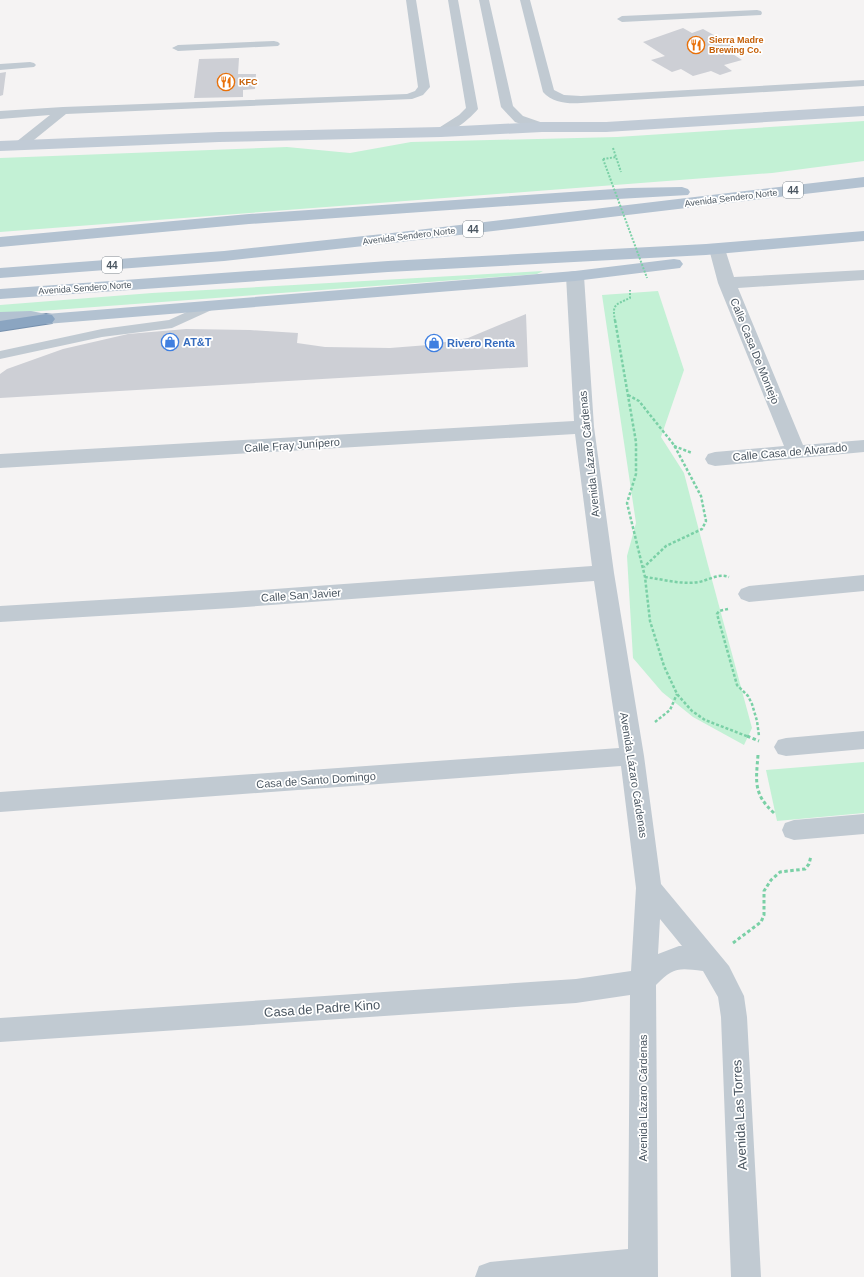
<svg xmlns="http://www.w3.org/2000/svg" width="864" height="1277" font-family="Helvetica,sans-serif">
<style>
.green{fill:#c3f1d5}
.building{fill:#cdcfd5}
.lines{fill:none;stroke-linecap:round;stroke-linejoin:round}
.highway-casing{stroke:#7690ad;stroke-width:2}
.path-far2{stroke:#7ad0a6;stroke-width:2;stroke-dasharray:2 1.5;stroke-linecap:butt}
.path-far1{stroke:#7ad0a6;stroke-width:2.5;stroke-dasharray:3 2;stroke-linecap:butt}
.path{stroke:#7ad0a6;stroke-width:3;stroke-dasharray:3.5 2.5;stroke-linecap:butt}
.lane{fill:#c1cad2;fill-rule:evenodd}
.street{fill:#c1cad2;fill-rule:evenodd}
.secondary{fill:#c1cbd6;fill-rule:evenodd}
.primary{fill:#b3c2d1;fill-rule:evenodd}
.highway{fill:#8ba5c1;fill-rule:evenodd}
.path-bridge{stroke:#7ad0a6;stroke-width:2;stroke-dasharray:2 1.5;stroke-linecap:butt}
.labels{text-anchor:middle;stroke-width:3.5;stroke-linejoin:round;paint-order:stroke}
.far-food-label{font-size:9px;font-weight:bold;fill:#c56008;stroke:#fff;text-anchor:start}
.far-street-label{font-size:9px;fill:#4a5661;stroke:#fff}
.shield{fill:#fff;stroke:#808990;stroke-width:1}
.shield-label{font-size:10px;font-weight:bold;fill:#4a5661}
.shop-label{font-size:11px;font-weight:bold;fill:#366cbe;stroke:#fff;text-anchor:start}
.street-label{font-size:11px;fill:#4a5661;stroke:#fff}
.near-street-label{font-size:13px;fill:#4a5661;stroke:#fff}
</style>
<rect width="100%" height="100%" fill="#f5f3f3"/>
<g class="green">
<path d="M 864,121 L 864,161 L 772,173 L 0,232 L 0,158 L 287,147 L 350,153 L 411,142 L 617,137 Z"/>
<path d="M 543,271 L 537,274 L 0,314 L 0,305 L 152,293 Z"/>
<path d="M 658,291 L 684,370 L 661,437 L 684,473 L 708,565 L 752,728 L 744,745 L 693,717 L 662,692 L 633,658 L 627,556 L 636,523 L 602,295 Z"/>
<path d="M 864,762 L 864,813 L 777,821 L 766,770 Z"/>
</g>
<g class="building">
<path d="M 683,28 L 692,33 L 703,29 L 737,48 L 728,51 L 742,60 L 724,65 L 732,71 L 720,75 L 711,71 L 693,76 L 681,69 L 672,72 L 651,60 L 665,56 L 643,42 Z"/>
<path d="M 239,58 L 238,74 L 256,74 L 255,89 L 243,90 L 243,97 L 194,98 L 199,59 Z"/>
<path d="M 6,72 L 3,95 L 0,96 L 0,73 Z"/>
<path d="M 526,314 L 528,367 L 0,398 L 0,374 L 7,369 L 63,349 L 128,334 L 186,329 L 250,330 L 298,333 L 297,343 L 325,347 L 390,348 L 428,345 L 468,338 Z"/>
</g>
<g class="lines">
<defs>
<path id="highway" d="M 46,314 L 52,315 L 55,319 L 52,323 L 0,331 L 0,321 Z"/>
</defs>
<use href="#highway" class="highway-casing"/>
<g class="path-far2">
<path d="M 613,148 L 621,172"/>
<path d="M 603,159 L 616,157"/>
<path d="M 615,321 C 612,304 615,305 630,298 L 630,290"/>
</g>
<g class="path-far1">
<path d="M 615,320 L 636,442 L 636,474 L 627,503 L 645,577 L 650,621 L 664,666 L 677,694 L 692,711 L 705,720 L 749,737"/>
<path d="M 628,395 L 639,401 L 674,445 L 701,496 L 706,521 L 702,529 L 666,546 L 644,567"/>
<path d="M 674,446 L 692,453"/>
<path d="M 645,577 C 662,579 681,585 699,582 C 709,580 718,573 729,577"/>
<path d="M 728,609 L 719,611 L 717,614 L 737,685 L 748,696 L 752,704 L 757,721 L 759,736"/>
<path d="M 655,722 L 670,710 L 677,694"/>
</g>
<g class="path">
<path d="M 747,736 L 759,741"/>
<path d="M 758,755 C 756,781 753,794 774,813"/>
<path d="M 733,943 L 761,922 L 764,915 L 764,891 L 771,880 L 780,872 L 805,869 L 809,864 L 811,856"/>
</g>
<g class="lane">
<path d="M 406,0 L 416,0 L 430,87 L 423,95 L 412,99 L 66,114 L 24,148 L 16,148 L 14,145 L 16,142 L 50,115 L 0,119 L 0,111 L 63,107 L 407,94 L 415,91 L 418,87 Z"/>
<path d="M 448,0 L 458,0 L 478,109 C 471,118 448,137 437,135 L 435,132 L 437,129 L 459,115 L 466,108 Z"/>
<path d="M 479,0 L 489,0 L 513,106 L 523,116 L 546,124 L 548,127 L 546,130 L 538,130 L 515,122 L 501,107 Z"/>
<path d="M 520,0 L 530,0 L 554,90 L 564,95 L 581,96 L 864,80 L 864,86 L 581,103 C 569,104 552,103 543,92 Z"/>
<path d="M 757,10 L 761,11 L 762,13 L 761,15 L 622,22 L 617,19 L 622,16 Z"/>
<path d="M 274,41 L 278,42 L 280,44 L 278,46 L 178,51 L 172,48 L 178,45 Z"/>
<path d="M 30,62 L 34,63 L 36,65 L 34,67 L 0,70 L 0,64 Z"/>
<path d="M 211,301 L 216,302 L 218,305 L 216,308 L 172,328 L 102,337 L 0,359 L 0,351 L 102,329 L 169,320 Z"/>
</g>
<g class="street">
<path d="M 717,244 L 723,245 L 725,249 L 734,277 L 864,270 L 864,280 L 738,288 L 803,445 L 864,440 L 864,452 L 715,466 L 708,464 L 705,459 L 708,454 L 715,452 L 784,446 L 718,283 L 709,249 L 711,245 Z"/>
<path d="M 575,271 L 581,272 L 584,276 L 594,427 L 614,573 L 644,756 L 661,884 L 729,966 L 744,996 L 747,1017 L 761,1277 L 731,1277 L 721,1017 L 718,997 L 703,971 C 678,968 674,967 656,985 L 658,1277 L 475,1277 L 479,1266 L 490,1262 L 628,1249 L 630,995 L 576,1003 L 0,1042 L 0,1018 L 576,979 L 631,971 L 636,888 L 621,766 L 0,812 L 0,792 L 619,748 L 594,581 L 232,608 L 0,622 L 0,606 L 232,592 L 592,566 L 575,434 L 0,468 L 0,454 L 574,421 L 566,276 L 569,272 ZM 660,919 L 682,946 L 679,946 L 658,954 Z"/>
<path d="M 864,575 L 864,591 L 749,602 L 741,599 L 738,594 L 741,589 L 749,586 Z"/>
<path d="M 864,731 L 864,749 L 786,756 L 778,754 L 774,747 L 778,740 L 786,738 Z"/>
<path d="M 864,814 L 864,834 L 794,840 L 785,837 L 782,830 L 785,823 L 794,820 Z"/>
</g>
<path class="secondary" d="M 864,106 L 864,116 L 606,132 L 542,132 L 441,137 L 219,142 L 0,151 L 0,141 L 219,132 L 441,127 L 542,122 L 606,122 Z"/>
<g class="primary">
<path d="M 864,177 L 864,187 L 392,243 L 224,261 L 0,278 L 0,268 L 224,251 L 392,233 Z"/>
<path d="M 682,187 L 688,189 L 690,192 L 688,195 L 565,202 L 249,224 L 0,247 L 0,237 L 249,214 L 629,188 Z"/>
<path d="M 864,231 L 864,241 L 706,255 L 388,272 L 0,299 L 0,289 L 388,261 L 706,244 Z"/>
<path d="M 674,259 L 680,260 L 683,264 L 680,268 L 575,281 L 46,324 L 31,321 L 0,322 L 0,312 L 31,311 L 46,314 L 575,271 Z"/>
</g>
<use href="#highway" class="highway"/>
<path class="path-bridge" d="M 603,159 L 647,278"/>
</g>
<defs>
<symbol id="restaurant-ring" viewBox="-11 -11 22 22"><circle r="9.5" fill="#fff" stroke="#e8710a" stroke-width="1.5"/><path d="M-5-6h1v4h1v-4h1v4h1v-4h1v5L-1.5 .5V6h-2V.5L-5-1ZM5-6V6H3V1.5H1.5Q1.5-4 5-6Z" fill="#e8710a"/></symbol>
<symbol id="shop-ring" viewBox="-11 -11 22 22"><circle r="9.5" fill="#fff" stroke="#3f7fe0" stroke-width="1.5"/><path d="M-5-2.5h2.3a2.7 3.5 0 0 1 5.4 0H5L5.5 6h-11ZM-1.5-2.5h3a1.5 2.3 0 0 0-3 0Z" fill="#3f7fe0"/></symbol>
</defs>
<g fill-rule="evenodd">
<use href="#restaurant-ring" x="686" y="35" width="20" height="20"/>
<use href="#restaurant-ring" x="216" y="72" width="20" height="20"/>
<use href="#shop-ring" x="160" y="332" width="20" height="20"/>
<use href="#shop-ring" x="424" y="333" width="20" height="20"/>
</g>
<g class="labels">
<g class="far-food-label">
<text x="709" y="43">Sierra Madre<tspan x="709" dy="10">Brewing Co.</tspan></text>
<text x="239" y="85">KFC</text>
</g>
<g class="far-street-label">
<text transform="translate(731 198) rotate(-7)" y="3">Avenida Sendero Norte</text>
<text transform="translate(409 236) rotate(-7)" y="3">Avenida Sendero Norte</text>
<text transform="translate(85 288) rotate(-4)" y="3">Avenida Sendero Norte</text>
</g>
<g class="shield">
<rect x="783" y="182" width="20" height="16" rx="3"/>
<rect x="463" y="221" width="20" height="16" rx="3"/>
<rect x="102" y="257" width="20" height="16" rx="3"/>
</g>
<g class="shield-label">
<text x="793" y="194">44</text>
<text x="473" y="233">44</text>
<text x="112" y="269">44</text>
</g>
<g class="shop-label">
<text x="183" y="346">AT&amp;T</text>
<text x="447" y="347">Rivero Renta</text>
</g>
<g class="street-label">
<text transform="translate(755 351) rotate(68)" y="4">Calle Casa De Montejo</text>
<text transform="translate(292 445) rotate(-4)" y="4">Calle Fray Junípero</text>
<text transform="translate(790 452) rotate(-5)" y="4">Calle Casa de Alvarado</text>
<text transform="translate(589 454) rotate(-96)" y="4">Avenida Lázaro Cárdenas</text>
<text transform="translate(301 595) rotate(-4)" y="4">Calle San Javier</text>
<text transform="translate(634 775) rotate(81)" y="4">Avenida Lázaro Cárdenas</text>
<text transform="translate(316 780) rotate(-4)" y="4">Casa de Santo Domingo</text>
<text transform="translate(643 1098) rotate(-90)" y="4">Avenida Lázaro Cárdenas</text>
</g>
<g class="near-street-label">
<text transform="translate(322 1008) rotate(-4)" y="5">Casa de Padre Kino</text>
<text transform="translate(739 1115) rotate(-93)" y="5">Avenida Las Torres</text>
</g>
</g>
</svg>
